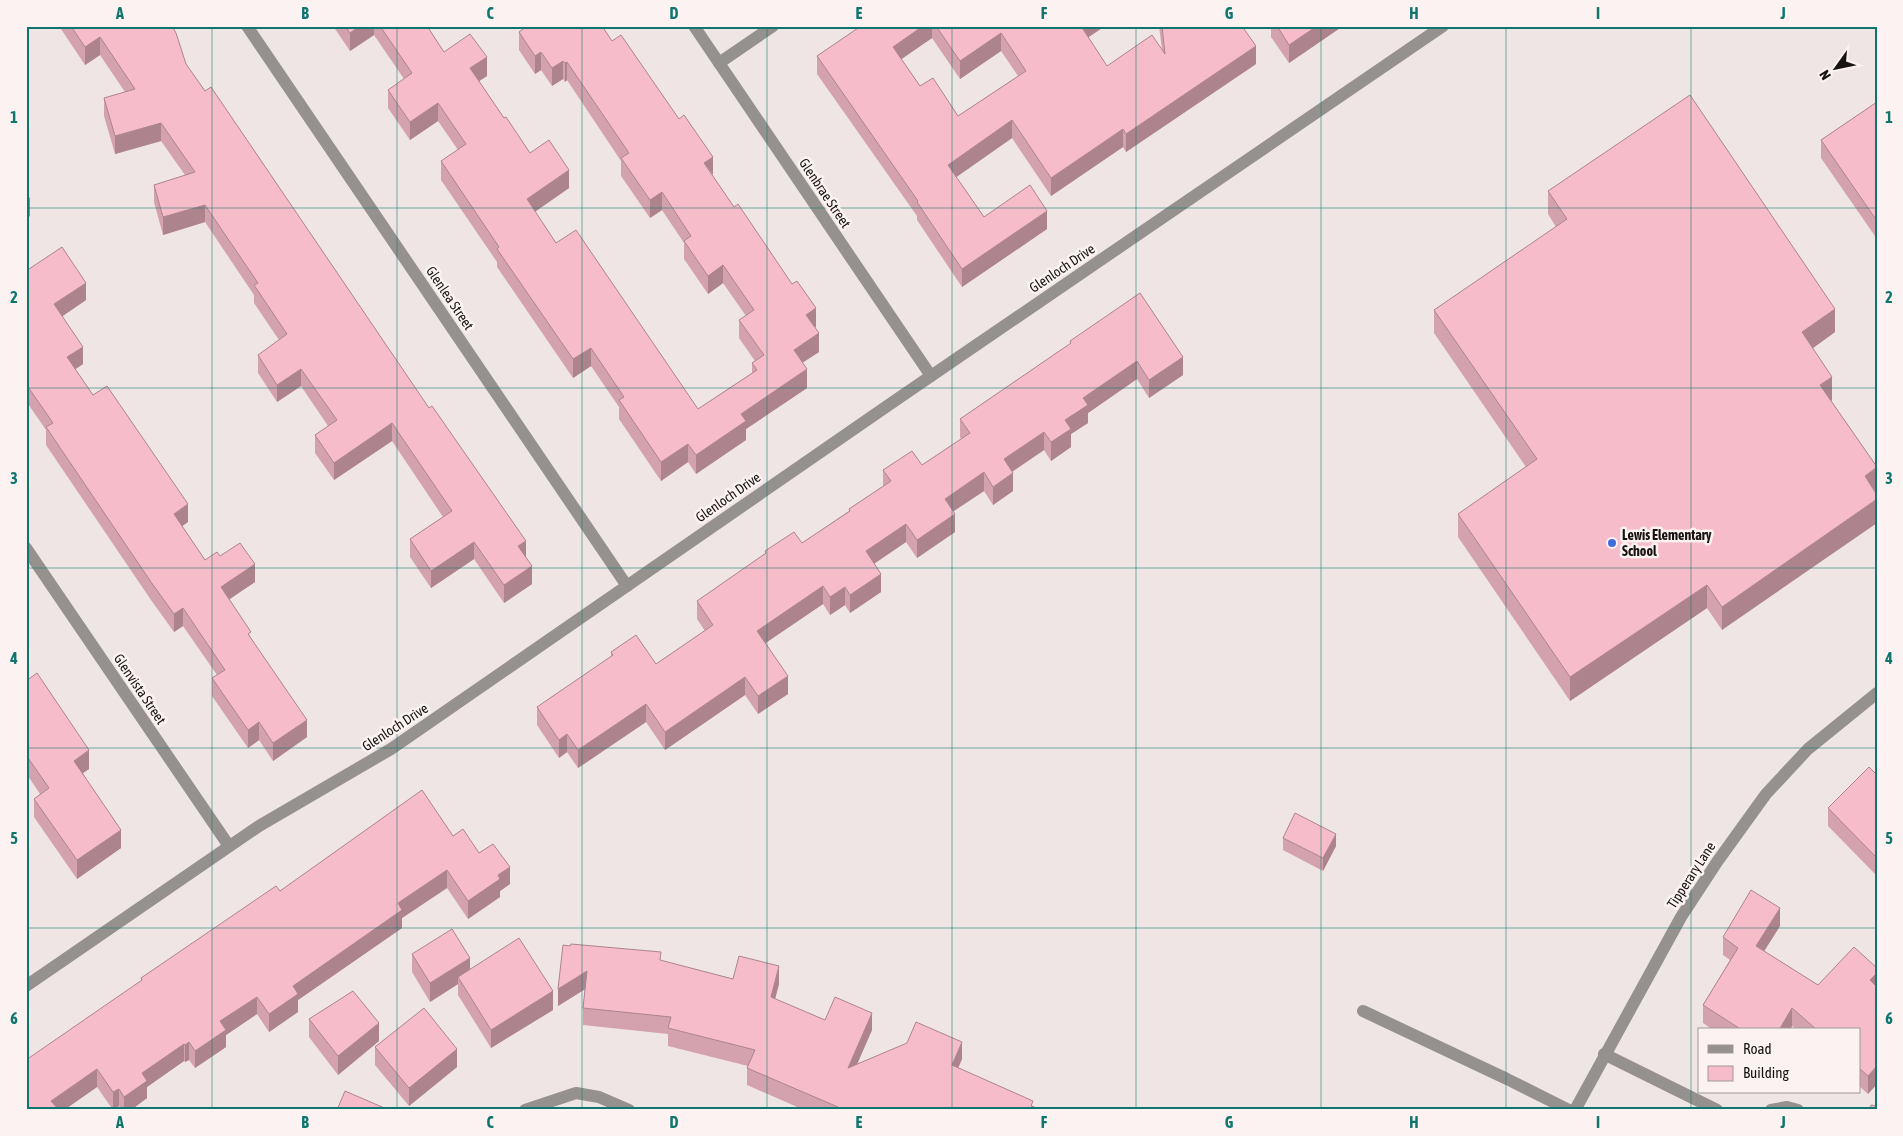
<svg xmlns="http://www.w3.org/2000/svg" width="1903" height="1136" font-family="'Asap Condensed',sans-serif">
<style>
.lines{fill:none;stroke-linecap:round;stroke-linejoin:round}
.lane{stroke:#95918f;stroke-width:12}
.street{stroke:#95918f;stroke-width:12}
.wall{fill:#d4a2ae;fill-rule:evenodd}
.shaded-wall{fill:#ad848d}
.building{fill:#f7bcca;stroke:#ad848d}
.grid{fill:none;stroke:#0f766e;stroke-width:1;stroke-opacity:0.55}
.poi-dot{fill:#416cde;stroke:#fcf2f1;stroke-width:2}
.labels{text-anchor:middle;stroke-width:5;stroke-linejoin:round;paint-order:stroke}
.street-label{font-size:14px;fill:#161312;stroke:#fcf2f1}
.poi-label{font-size:14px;font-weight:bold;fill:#161312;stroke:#fcf2f1;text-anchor:start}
.neatline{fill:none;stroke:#0f766e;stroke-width:2}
.grid-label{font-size:16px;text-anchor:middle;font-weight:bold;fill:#0f766e}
</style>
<rect width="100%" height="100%" fill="#efe5e4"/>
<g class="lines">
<path class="lane" d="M 1363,1011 L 1507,1079 L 1569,1110"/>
<g class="street">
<path d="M 247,26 L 627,586"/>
<path d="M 694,26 L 931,376"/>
<path d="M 719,63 L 773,26"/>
<path d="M 26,548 L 229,846"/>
<path d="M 26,986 L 259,826 L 391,749 L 893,402 L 1443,26"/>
<path d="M 1604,1054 L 1717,1110"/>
<path d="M 525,1110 L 576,1093 L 599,1097 L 629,1110"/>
<path d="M 1575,1110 L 1681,917 L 1717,862 L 1766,794 L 1808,749 L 1877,693"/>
<path d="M 1771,1110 L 1787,1107 L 1798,1110"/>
</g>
</g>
<g class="wall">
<path d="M 59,26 L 172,26 L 186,64 L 526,557 L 532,584 L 504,603 L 474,559 L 431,588 L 410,557 L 410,539 L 443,517 L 392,441 L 334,480 L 315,453 L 315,435 L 328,426 L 301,386 L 277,402 L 258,373 L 258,355 L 279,340 L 254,303 L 254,295 L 205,222 L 163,235 L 154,202 L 154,185 L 185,175 L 161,141 L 115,154 L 104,116 L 104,98 L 125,92 L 100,55 L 85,65 Z"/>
<path d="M 333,26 L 427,26 L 444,52 L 487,76 L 479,81 L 504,118 L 530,153 L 569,188 L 535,212 L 556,243 L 698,409 L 752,373 L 752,363 L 755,361 L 739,338 L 739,320 L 746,316 L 723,283 L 708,294 L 684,259 L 684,243 L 662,210 L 650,218 L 621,176 L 621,161 L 567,80 L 565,82 L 563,79 L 552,86 L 541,70 L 535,74 L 519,50 L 519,32 L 526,27 L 526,26 L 602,26 L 612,41 L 712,175 L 816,327 L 815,327 L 819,352 L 802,363 L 807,388 L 746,429 L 746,440 L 696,474 L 688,462 L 661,481 L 619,419 L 619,407 L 591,366 L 573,378 L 497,267 L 497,262 L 441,180 L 441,161 L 458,150 L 438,121 L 410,140 L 388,108 L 388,90 L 404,79 L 374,35 L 350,51 Z"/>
<path d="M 861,26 L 1105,26 L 1088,37 L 1107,66 L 1162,50 L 1159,26 L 1242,26 L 1256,64 L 1126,152 L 1123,147 L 1051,196 L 1012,138 L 956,177 L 984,217 L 1047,229 L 962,287 L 917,220 L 917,216 L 817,74 L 817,56 ZM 932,38 L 960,79 L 1001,51 L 1018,76 L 958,116 L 920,86 L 901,59 Z"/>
<path d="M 1271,26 L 1343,26 L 1289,63 L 1271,37 Z"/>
<path d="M 1877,102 L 1877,239 L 1821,158 L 1821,140 Z"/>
<path d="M 1548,191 L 1835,332 L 1813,348 L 1832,400 L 1831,401 L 1877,467 L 1877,491 L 1722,630 L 1707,608 L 1570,701 L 1458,537 L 1458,514 L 1526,467 L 1434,333 L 1434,310 L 1556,227 L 1548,214 Z"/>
<path d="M 26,271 L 86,300 L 62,316 L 83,364 L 75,369 L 93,395 L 188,522 L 182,526 L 205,560 L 220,556 L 255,582 L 229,599 L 307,737 L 273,761 L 259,740 L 248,748 L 212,696 L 212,678 L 217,675 L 183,626 L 174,632 L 151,600 L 46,445 L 46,430 L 26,401 Z"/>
<path d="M 1070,341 L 1183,375 L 1149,398 L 1137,379 L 1088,413 L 1088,423 L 1071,434 L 1071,447 L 1051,461 L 1044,450 L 1012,472 L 1013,491 L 993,505 L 984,491 L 953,511 L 955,532 L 917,558 L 906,542 L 874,564 L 881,592 L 850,613 L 845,605 L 830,615 L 823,604 L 765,643 L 788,694 L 758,714 L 745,695 L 665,750 L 646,722 L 578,768 L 567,752 L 559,758 L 537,725 L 537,707 L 611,657 L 611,652 L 656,664 L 705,631 L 697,619 L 697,601 L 765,554 L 765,551 L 802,543 L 849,511 L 849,509 L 883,486 L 883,470 L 922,465 L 961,439 L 960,437 L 960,419 L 1070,344 Z"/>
<path d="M 26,681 L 89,769 L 83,773 L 121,848 L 77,879 L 34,817 L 34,799 L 40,794 L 26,773 Z"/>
<path d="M 1877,775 L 1877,876 L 1828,826 L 1828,808 Z"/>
<path d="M 453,836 L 479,853 L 510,884 L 500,891 L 500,897 L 468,919 L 447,888 L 402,918 L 402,928 L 298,1000 L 298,1012 L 269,1032 L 257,1014 L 226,1035 L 226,1047 L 195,1068 L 189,1060 L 185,1062 L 184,1061 L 147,1087 L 147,1098 L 131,1110 L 121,1110 L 119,1106 L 113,1110 L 97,1087 L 64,1110 L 141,981 L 141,978 L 280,891 Z"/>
<path d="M 1283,838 L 1336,846 L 1323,871 L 1283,850 Z"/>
<path d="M 1780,926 L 1764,951 L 1818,985 L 1877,968 L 1877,1084 L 1868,1094 L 1859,1086 L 1859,1030 L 1797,1030 L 1792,1026 L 1790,1030 L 1713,1030 L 1703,1023 L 1703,1005 L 1730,960 L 1723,955 L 1723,937 Z"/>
<path d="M 412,954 L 470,969 L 553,1010 L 491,1048 L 458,995 L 458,984 L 430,1002 L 412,972 Z"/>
<path d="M 661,961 L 733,979 L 779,984 L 775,999 L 825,1020 L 872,1030 L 857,1064 L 962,1059 L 958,1068 L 1041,1110 L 804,1110 L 747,1085 L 747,1068 L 748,1066 L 668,1046 L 668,1034 L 583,1025 L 583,1008 L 585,989 L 558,1006 L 558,989 Z"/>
<path d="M 309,1019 L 379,1041 L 338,1075 L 309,1037 Z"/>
<path d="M 375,1047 L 457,1067 L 409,1106 L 375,1065 Z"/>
</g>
<g class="shaded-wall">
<path d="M 360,26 L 374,26 L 374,35 L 350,51 L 350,33 Z"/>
<path d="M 923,26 L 932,26 L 932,38 L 893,65 L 893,47 Z"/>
<path d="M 1080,26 L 1105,26 L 1080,43 Z"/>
<path d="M 1317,26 L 1343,26 L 1289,63 L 1289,45 Z"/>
<path d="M 1001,33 L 1001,51 L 960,79 L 960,61 Z"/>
<path d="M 100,37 L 100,55 L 85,65 L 85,47 Z"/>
<path d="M 1256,46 L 1256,64 L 1126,152 L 1126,134 Z"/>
<path d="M 541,52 L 541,70 L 535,74 L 535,56 Z"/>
<path d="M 487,57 L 487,76 L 470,87 L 470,68 Z"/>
<path d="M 563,61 L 563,79 L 552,86 L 552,68 Z"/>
<path d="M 567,62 L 567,80 L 565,82 L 565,63 Z"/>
<path d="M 438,103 L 438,121 L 410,140 L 410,122 Z"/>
<path d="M 1012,120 L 1012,138 L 948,183 L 948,165 Z"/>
<path d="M 161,123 L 161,141 L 115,154 L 115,136 Z"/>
<path d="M 1123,129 L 1123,147 L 1051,196 L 1051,178 Z"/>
<path d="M 713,157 L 713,175 L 704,163 Z"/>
<path d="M 569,170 L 569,188 L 527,217 L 527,199 Z"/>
<path d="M 662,192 L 662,210 L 650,218 L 650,200 Z"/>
<path d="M 30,199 L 30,216 L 26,219 L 26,201 Z"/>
<path d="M 205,205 L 205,222 L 163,235 L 163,217 Z"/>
<path d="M 1047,211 L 1047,229 L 962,287 L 962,269 Z"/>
<path d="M 723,265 L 723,283 L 708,294 L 708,276 Z"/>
<path d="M 86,283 L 86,300 L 54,322 L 54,304 Z"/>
<path d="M 816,308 L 816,327 L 806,333 L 806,315 Z"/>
<path d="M 1835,309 L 1835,332 L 1802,356 L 1802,332 Z"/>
<path d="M 819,333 L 819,352 L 794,368 L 794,350 Z"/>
<path d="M 83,347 L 83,364 L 67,375 L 67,357 Z"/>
<path d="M 591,348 L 591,366 L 573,378 L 573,359 Z"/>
<path d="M 1183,357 L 1183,375 L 1149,398 L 1149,380 Z"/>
<path d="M 1137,361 L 1137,379 L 1088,413 L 1088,423 L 1071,434 L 1071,447 L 1051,461 L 1051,442 L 1065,420 L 1083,398 Z"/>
<path d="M 301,369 L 301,386 L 277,402 L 277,385 Z"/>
<path d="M 807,369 L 807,388 L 746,429 L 746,440 L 696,474 L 696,455 L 741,414 Z"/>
<path d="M 1832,377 L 1832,400 L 1820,408 L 1820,385 Z"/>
<path d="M 392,423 L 392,441 L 334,480 L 334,463 Z"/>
<path d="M 1044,432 L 1044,450 L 1004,477 L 1004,459 Z"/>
<path d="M 688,444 L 688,462 L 661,481 L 661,462 Z"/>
<path d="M 1877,468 L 1877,491 L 1865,500 L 1865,476 Z"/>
<path d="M 984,472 L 984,491 L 945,517 L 945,499 Z"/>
<path d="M 1013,473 L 1013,491 L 993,505 L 993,487 Z"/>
<path d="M 1877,499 L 1877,523 L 1722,630 L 1722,607 Z"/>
<path d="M 188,504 L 188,522 L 174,532 L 174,514 Z"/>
<path d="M 955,514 L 955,532 L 917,558 L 917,540 Z"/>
<path d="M 906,524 L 906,542 L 866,569 L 866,551 Z"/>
<path d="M 526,541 L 526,559 L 518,546 Z"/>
<path d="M 474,542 L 474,559 L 431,588 L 431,571 Z"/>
<path d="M 255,564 L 255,582 L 221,605 L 221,587 Z"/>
<path d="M 532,566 L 532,584 L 504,603 L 504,585 Z"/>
<path d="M 881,574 L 881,592 L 850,613 L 850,595 Z"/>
<path d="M 1707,585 L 1707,608 L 1570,701 L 1570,677 Z"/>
<path d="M 823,586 L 823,604 L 757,649 L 757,631 Z"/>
<path d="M 845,587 L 845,605 L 830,615 L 830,597 Z"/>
<path d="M 183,608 L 183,626 L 174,632 L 174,614 Z"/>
<path d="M 788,676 L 788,694 L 758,714 L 758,696 Z"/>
<path d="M 745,677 L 745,695 L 665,750 L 665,732 Z"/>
<path d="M 646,704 L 646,722 L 578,768 L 578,750 Z"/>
<path d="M 307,720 L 307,737 L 273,761 L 273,743 Z"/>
<path d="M 259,722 L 259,740 L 248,748 L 248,730 Z"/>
<path d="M 567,734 L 567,752 L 559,758 L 559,740 Z"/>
<path d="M 89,750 L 89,769 L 74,779 L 74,761 Z"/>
<path d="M 121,830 L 121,848 L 77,879 L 77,860 Z"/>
<path d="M 1336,834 L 1336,846 L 1323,871 L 1323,858 Z"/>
<path d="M 510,867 L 510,884 L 500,891 L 500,897 L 468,919 L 468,901 L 498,875 Z"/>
<path d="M 447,870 L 447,888 L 402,918 L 402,928 L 298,1000 L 298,1012 L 269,1032 L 269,1014 L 293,986 L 398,903 Z"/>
<path d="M 1780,908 L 1780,926 L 1756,964 L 1756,946 Z"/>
<path d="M 470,958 L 470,976 L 458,977 L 458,984 L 430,1002 L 430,983 Z"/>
<path d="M 779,966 L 779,984 L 771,1014 L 771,997 Z"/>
<path d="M 587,971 L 587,988 L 558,1006 L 558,989 Z"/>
<path d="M 1877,973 L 1877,991 L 1870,980 Z"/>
<path d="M 553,991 L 553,1010 L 491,1048 L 491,1030 Z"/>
<path d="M 257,997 L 257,1014 L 226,1035 L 226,1047 L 195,1068 L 195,1051 L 220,1021 Z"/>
<path d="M 1792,1008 L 1792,1026 L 1790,1030 L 1779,1030 Z"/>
<path d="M 872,1013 L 872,1030 L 848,1085 L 848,1068 Z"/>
<path d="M 379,1023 L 379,1041 L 338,1075 L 338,1056 Z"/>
<path d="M 189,1042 L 189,1060 L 185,1062 L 185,1045 Z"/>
<path d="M 962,1042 L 962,1059 L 952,1082 L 952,1065 Z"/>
<path d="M 184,1044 L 184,1061 L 147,1087 L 147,1098 L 131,1110 L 124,1110 L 124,1097 L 142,1073 Z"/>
<path d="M 457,1049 L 457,1067 L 409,1106 L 409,1088 Z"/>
<path d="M 1877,1066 L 1877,1084 L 1868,1094 L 1868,1076 Z"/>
<path d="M 97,1069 L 97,1087 L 64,1110 L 51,1110 L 51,1101 Z"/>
<path d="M 119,1089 L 119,1106 L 113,1110 L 113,1092 Z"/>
</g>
<g class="building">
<path d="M 71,26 L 172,26 L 176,33 L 186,64 L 205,91 L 211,87 L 429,408 L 432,406 L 526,541 L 518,546 L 532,566 L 504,585 L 474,542 L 431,571 L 410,539 L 452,511 L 392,423 L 334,463 L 315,435 L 337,420 L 301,369 L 277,385 L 258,355 L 287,334 L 254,285 L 258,283 L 205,205 L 163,217 L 154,185 L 195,172 L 161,123 L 115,136 L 104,98 L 135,89 L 100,37 L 85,47 Z"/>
<path d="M 345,26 L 360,26 L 350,33 Z"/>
<path d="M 380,26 L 427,26 L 444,52 L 470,34 L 487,57 L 470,68 L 504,118 L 506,117 L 530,153 L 549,140 L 569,170 L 527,199 L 556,243 L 576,230 L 698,409 L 757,370 L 752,363 L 764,355 L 739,320 L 754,310 L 723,265 L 708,276 L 684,241 L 691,236 L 662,192 L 650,200 L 621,158 L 629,153 L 567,62 L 565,63 L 563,61 L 552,68 L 541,52 L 535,56 L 519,32 L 527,26 L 602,26 L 612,41 L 621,35 L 679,119 L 684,115 L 713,157 L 704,163 L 734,207 L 738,204 L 792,284 L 797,281 L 816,308 L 806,315 L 819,333 L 794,350 L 807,369 L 741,414 L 746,421 L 696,455 L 688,444 L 661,462 L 619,400 L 624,397 L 591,348 L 573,359 L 497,249 L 499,247 L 441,161 L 466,144 L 438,103 L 410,122 L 388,90 L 412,73 Z"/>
<path d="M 861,26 L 923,26 L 893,47 L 920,86 L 933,78 L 958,116 L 1026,71 L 1001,33 L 960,61 L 936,26 L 1081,26 L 1107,66 L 1152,35 L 1165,54 L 1162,26 L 1242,26 L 1256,46 L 1126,134 L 1123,129 L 1051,178 L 1012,120 L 948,165 L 984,217 L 1030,185 L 1047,211 L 962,269 L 917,202 L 918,201 L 817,56 Z"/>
<path d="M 1277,26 L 1317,26 L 1289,45 Z"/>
<path d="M 1690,95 L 1835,309 L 1802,332 L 1832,377 L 1820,385 L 1877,467 L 1865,476 L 1877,495 L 1877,499 L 1722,607 L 1707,585 L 1570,677 L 1458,514 L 1537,459 L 1434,310 L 1567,219 L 1548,191 Z"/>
<path d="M 1877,102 L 1877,221 L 1821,140 Z"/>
<path d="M 26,194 L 30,199 L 26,201 Z"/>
<path d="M 62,247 L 86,283 L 54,304 L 83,347 L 67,357 L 93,395 L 107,386 L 188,504 L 174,514 L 205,560 L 217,552 L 220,556 L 240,543 L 255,564 L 221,587 L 251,632 L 248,634 L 307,720 L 273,743 L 259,722 L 248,730 L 212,678 L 225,670 L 183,608 L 174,614 L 151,582 L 46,427 L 53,423 L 26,384 L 26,271 Z"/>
<path d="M 1140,293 L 1183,357 L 1149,380 L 1137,361 L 1083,398 L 1088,405 L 1065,420 L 1071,429 L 1051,442 L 1044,432 L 1004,459 L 1013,473 L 993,487 L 984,472 L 945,499 L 955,514 L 917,540 L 906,524 L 866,551 L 881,574 L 850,595 L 845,587 L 830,597 L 823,586 L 757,631 L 788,676 L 758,696 L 745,677 L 665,732 L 646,704 L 578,750 L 567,734 L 559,740 L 537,707 L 613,655 L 611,652 L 636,635 L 656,664 L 713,625 L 697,601 L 766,553 L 765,551 L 794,532 L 802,543 L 850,511 L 849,509 L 891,481 L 883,470 L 912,451 L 922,465 L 970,433 L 960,419 L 1071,343 L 1070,341 Z"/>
<path d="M 37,673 L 89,750 L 74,761 L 121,830 L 77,860 L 34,799 L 49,788 L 26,755 L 26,681 Z"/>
<path d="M 1869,767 L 1877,775 L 1877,858 L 1828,808 Z"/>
<path d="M 422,790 L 453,836 L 463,829 L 479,853 L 493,844 L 510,867 L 498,875 L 500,879 L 468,901 L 447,870 L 398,903 L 402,910 L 293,986 L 298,994 L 269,1014 L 257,997 L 220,1021 L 226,1030 L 195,1051 L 189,1042 L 185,1045 L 184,1044 L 142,1073 L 147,1081 L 124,1097 L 119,1089 L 113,1092 L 97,1069 L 51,1101 L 59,1110 L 26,1110 L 26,1060 L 142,980 L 141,978 L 276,886 L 280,891 Z"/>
<path d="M 1295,813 L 1336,834 L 1323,858 L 1283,838 Z"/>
<path d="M 1751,890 L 1780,908 L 1756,946 L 1818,985 L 1854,947 L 1877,968 L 1877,973 L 1870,980 L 1877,987 L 1877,1066 L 1868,1076 L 1859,1068 L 1859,1030 L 1817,1030 L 1792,1008 L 1779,1030 L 1742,1030 L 1703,1005 L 1738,948 L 1723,937 Z"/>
<path d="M 452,929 L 470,958 L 430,983 L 412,954 Z"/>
<path d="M 519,938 L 553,991 L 491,1030 L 458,977 Z"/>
<path d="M 571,944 L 661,952 L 660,960 L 733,979 L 739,956 L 779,966 L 771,997 L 825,1020 L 835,997 L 872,1013 L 848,1068 L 907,1043 L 916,1022 L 962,1042 L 952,1065 L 1033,1101 L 1031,1106 L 1041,1110 L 845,1110 L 747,1068 L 755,1050 L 668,1028 L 671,1017 L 583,1008 L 587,971 L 558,989 L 563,945 L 570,946 Z"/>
<path d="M 353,991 L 379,1023 L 338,1056 L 309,1019 Z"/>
<path d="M 424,1008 L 457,1049 L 409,1088 L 375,1047 Z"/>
<path d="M 345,1091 L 389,1110 L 337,1110 Z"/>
<path d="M 1871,1105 L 1877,1106 L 1877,1110 L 1870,1110 Z"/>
</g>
<path class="grid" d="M 212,26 L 212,1110M 397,26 L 397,1110M 582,26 L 582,1110M 767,26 L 767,1110M 952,26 L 952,1110M 1136,26 L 1136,1110M 1321,26 L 1321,1110M 1506,26 L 1506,1110M 1691,26 L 1691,1110M 26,208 L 1877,208M 26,388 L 1877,388M 26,568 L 1877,568M 26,748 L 1877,748M 26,928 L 1877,928"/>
<circle class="poi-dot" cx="1612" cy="543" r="5"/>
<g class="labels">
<g class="street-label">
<text transform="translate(825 193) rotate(56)" y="5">Glenbrae Street</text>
<text transform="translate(1062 268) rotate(-34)" y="5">Glenloch Drive</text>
<text transform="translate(450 298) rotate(56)" y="5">Glenlea Street</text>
<text transform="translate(728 497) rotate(-35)" y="5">Glenloch Drive</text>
<text transform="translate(140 689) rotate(56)" y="5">Glenvista Street</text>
<text transform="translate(395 727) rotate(-33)" y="5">Glenloch Drive</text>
<text transform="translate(1691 875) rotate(-57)" y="5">Tipperary Lane</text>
</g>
<g class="poi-label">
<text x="1622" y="540">Lewis Elementary<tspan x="1622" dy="16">School</tspan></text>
</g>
</g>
<rect width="1903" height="1136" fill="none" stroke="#fcf2f1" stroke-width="55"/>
<rect x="1698" y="1028" width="162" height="65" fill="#fcf2f1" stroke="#a09998"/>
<rect x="1708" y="1045" width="25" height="8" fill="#95918f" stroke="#a09998"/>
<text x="1743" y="1054" font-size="15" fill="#161312">Road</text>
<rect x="1708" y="1066" width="25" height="15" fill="#f7bcca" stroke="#a09998"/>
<text x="1743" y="1078" font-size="15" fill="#161312">Building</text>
<g transform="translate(1836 68) rotate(237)" stroke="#fcf2f1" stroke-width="4" paint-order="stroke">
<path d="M0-4L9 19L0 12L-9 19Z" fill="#161312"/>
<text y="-8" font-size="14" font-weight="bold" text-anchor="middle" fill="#161312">N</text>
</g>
<rect x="28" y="28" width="1848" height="1080" class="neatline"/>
<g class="grid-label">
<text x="120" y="19">A</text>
<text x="305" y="19">B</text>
<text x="490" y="19">C</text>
<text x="674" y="19">D</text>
<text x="859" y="19">E</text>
<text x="1044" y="19">F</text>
<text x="1229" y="19">G</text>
<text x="1414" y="19">H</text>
<text x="1598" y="19">I</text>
<text x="1783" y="19">J</text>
<text x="14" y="123">1</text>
<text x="1889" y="123">1</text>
<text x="14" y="303">2</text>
<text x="1889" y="303">2</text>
<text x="14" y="484">3</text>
<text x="1889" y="484">3</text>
<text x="14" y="664">4</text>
<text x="1889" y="664">4</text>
<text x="14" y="844">5</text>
<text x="1889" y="844">5</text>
<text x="14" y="1024">6</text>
<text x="1889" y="1024">6</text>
<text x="120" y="1128">A</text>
<text x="305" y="1128">B</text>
<text x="490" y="1128">C</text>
<text x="674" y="1128">D</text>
<text x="859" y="1128">E</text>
<text x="1044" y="1128">F</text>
<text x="1229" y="1128">G</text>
<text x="1414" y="1128">H</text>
<text x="1598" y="1128">I</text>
<text x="1783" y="1128">J</text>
</g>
</svg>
